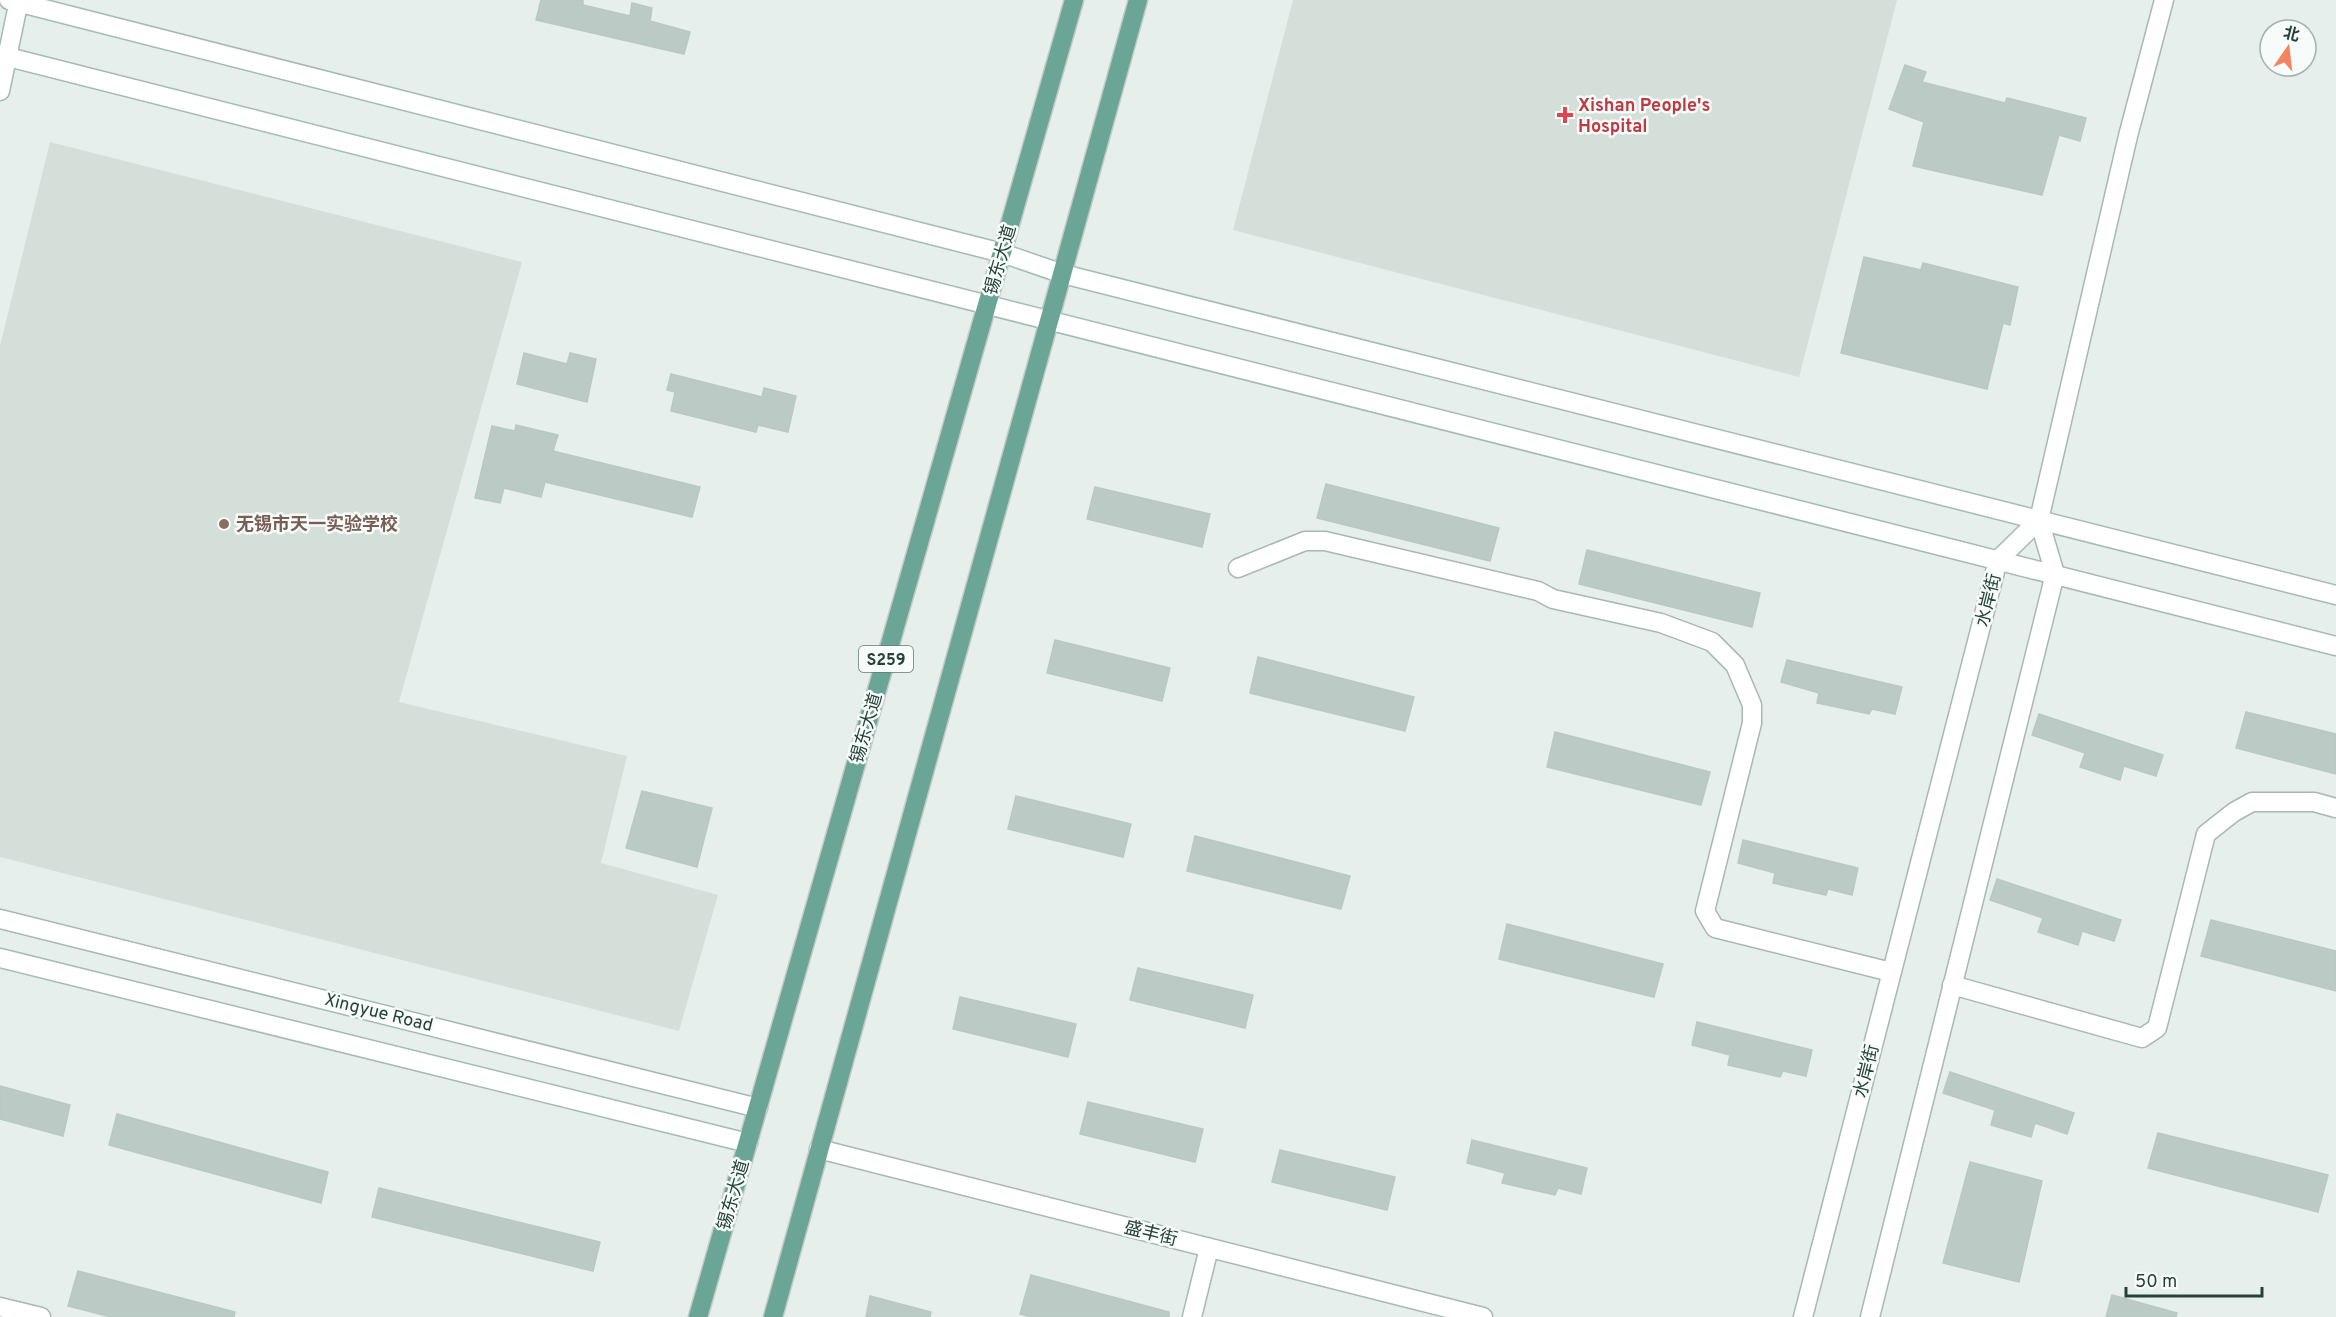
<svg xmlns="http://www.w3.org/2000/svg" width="2336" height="1317" font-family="Overpass,'Noto Sans SC',sans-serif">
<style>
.built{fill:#d4dfda}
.building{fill:#bbcac4;stroke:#b8c9c2;stroke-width:1.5}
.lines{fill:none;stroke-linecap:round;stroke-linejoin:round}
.street-casing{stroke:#a8b8b2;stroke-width:21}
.secondary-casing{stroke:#a4bbb3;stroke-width:21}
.primary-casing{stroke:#c2cac8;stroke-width:21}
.street{stroke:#fff;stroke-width:18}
.secondary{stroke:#fff;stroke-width:18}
.primary{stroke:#6aa596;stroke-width:18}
.health-dot{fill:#e0444e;stroke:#f7fbf9;stroke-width:2}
.education-dot{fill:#8d6e63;stroke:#f7fbf9;stroke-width:2}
.labels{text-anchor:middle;stroke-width:5;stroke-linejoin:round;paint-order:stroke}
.shield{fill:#f7fbf9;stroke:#637a73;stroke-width:1.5}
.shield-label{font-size:16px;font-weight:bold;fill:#24423a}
.health-label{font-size:18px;font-weight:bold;fill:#be3a42;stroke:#f7fbf9;text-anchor:start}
.street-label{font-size:18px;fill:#24423a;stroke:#f7fbf9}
.education-label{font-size:18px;font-weight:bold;fill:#785e54;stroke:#f7fbf9;text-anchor:start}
</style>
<rect width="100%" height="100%" fill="#e6efeb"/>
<g class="built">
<path d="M 1293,0 L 1897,0 L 1799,377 L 1233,230 Z"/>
<path d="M 50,142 L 522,262 L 399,702 L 627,756 L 601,863 L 718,895 L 679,1031 L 0,857 L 0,346 Z"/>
</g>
<g class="building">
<path d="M 541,0 L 583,0 L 583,5 L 630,16 L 632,3 L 652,8 L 650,21 L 690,32 L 684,54 L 536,20 Z"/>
<path d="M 1905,65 L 1926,72 L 1922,82 L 2005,103 L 2007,98 L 2086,118 L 2080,141 L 2059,135 L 2042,195 L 1913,166 L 1924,122 L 1889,109 Z"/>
<path d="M 1864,257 L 1921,270 L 1923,263 L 2018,287 L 2010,325 L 2003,323 L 1987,389 L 1841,353 Z"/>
<path d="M 524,353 L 567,364 L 570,353 L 596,359 L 587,402 L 517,384 Z"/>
<path d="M 671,374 L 762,397 L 764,388 L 796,396 L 788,432 L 758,425 L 756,432 L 671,411 L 675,392 L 667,390 Z"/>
<path d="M 516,425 L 558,435 L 553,451 L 700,487 L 692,517 L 545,482 L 541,497 L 504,488 L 500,503 L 475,498 L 492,426 L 515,431 Z"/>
<path d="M 1326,484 L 1499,528 L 1490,561 L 1317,518 Z"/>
<path d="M 1095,487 L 1210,514 L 1202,547 L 1087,519 Z"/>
<path d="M 1587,550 L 1760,593 L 1752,627 L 1579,584 Z"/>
<path d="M 1055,640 L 1170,668 L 1162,701 L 1047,673 Z"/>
<path d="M 1258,657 L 1414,697 L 1405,731 L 1250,693 Z"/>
<path d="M 1787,660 L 1902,687 L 1895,714 L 1872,709 L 1869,714 L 1817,703 L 1819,693 L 1781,682 Z"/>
<path d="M 2246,712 L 2336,734 L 2336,774 L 2236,748 Z"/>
<path d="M 2039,714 L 2163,755 L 2156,776 L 2124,766 L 2120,780 L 2080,767 L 2085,753 L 2032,735 Z"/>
<path d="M 1555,732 L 1710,772 L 1701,805 L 1547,767 Z"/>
<path d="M 642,791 L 712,808 L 697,867 L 626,848 Z"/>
<path d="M 1016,796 L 1131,824 L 1123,857 L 1008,829 Z"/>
<path d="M 1195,836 L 1350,876 L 1341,909 L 1187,871 Z"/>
<path d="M 1743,840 L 1858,868 L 1852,895 L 1828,889 L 1826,895 L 1773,883 L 1775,873 L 1738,863 Z"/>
<path d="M 1997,879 L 2121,920 L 2114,941 L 2082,931 L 2078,945 L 2038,932 L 2043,918 L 1990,900 Z"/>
<path d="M 2211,920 L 2336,951 L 2336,991 L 2201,956 Z"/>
<path d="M 1507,924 L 1663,964 L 1654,997 L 1499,959 Z"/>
<path d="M 1138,968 L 1253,995 L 1245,1028 L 1130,1000 Z"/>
<path d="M 960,997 L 1076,1024 L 1068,1057 L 953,1029 Z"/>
<path d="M 1697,1022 L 1812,1050 L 1806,1076 L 1783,1071 L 1780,1077 L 1728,1065 L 1730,1055 L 1692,1045 Z"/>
<path d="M 1950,1072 L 2074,1113 L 2067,1134 L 2035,1123 L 2031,1137 L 1991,1125 L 1995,1110 L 1943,1093 Z"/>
<path d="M 0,1086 L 70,1105 L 63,1136 L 0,1119 Z"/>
<path d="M 1088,1102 L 1203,1129 L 1195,1162 L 1080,1134 Z"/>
<path d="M 117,1114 L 328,1172 L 321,1203 L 109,1145 Z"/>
<path d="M 2158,1133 L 2328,1175 L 2318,1212 L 2148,1168 Z"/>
<path d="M 1472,1140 L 1587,1168 L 1581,1194 L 1558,1188 L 1555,1195 L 1502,1183 L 1505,1173 L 1467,1163 Z"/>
<path d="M 1280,1150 L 1395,1177 L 1387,1210 L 1272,1182 Z"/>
<path d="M 1970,1162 L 2042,1181 L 2019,1282 L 1943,1263 Z"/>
<path d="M 379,1188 L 600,1242 L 593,1271 L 372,1217 Z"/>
<path d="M 78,1271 L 235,1312 L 234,1317 L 111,1317 L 68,1306 Z"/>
<path d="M 1031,1275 L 1169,1312 L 1169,1317 L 1031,1317 L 1020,1314 Z"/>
<path d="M 2112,1295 L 2177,1313 L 2176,1317 L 2106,1317 Z"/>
<path d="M 870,1296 L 931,1312 L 930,1317 L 866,1317 Z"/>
</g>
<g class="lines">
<defs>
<g id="street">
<path d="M 1238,568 L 1305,541 L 1325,541 L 1538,591 L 1553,599 L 1661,623 L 1712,642 L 1735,665 L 1752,705 L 1752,723 L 1705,911 L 1715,928 L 1887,971 L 1892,970"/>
<path d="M 1952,985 L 2142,1038 L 2157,1028 L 2206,834 L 2234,812 L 2252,802 L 2314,802 L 2336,808"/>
<path d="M 819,1149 L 1483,1317"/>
<path d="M 0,1307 L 41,1317"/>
<path d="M 1192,1317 L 1209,1248"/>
<path d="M 1803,1317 L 1998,560 L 2039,520"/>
<path d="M 1870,1317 L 2055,574 L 2039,520 L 2128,136 L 2164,0"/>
</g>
<g id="secondary">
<path d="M 9,0 L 1002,253 L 1063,274 L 2336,595"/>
<path d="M 0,55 L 2336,646"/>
<path d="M 0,91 L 19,0"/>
<path d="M 0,919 L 758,1108"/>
<path d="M 0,958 L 748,1143"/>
</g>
<g id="primary">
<path d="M 698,1317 L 1074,0"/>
<path d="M 773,1317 L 1138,0"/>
</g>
</defs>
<use href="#street" class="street-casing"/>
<use href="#secondary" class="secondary-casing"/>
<use href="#primary" class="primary-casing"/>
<use href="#street" class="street"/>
<use href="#secondary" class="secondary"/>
<use href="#primary" class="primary"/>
</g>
<path class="health-dot" d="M1562 106h6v6h6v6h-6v6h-6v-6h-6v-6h6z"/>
<circle class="education-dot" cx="224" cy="524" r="6"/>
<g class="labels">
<rect class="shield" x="859" y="646" width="54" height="26" rx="4.5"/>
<g class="shield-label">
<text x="886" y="665">S259</text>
</g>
<g class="health-label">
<text x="1578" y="111">Xishan People's<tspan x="1578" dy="21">Hospital</tspan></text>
</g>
<g class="street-label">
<text transform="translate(1000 260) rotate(-74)" y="6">锡东大道</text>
<text transform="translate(1988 600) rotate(-76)" y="6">水岸街</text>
<text transform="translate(866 728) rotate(-74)" y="6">锡东大道</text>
<text transform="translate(379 1012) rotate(14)" y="6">Xingyue Road</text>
<text transform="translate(1866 1071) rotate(-76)" y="6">水岸街</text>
<text transform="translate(733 1195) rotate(-74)" y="6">锡东大道</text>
<text transform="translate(1151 1233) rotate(14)" y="6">盛丰街</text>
</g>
<g class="education-label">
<text x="236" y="530">无锡市天一实验学校</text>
</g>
</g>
<g transform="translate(2288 48) rotate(14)"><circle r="28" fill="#f7fbf9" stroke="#a3b1ad" stroke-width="1.5"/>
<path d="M0-4.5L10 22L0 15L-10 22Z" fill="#f4845f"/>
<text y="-9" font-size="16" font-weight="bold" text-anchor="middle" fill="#24423a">北</text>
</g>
<path d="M2126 1287v9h136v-9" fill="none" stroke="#24423a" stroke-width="3"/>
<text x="2135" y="1287" font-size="18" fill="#24423a" stroke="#f7fbf9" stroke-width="4.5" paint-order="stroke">50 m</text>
</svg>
